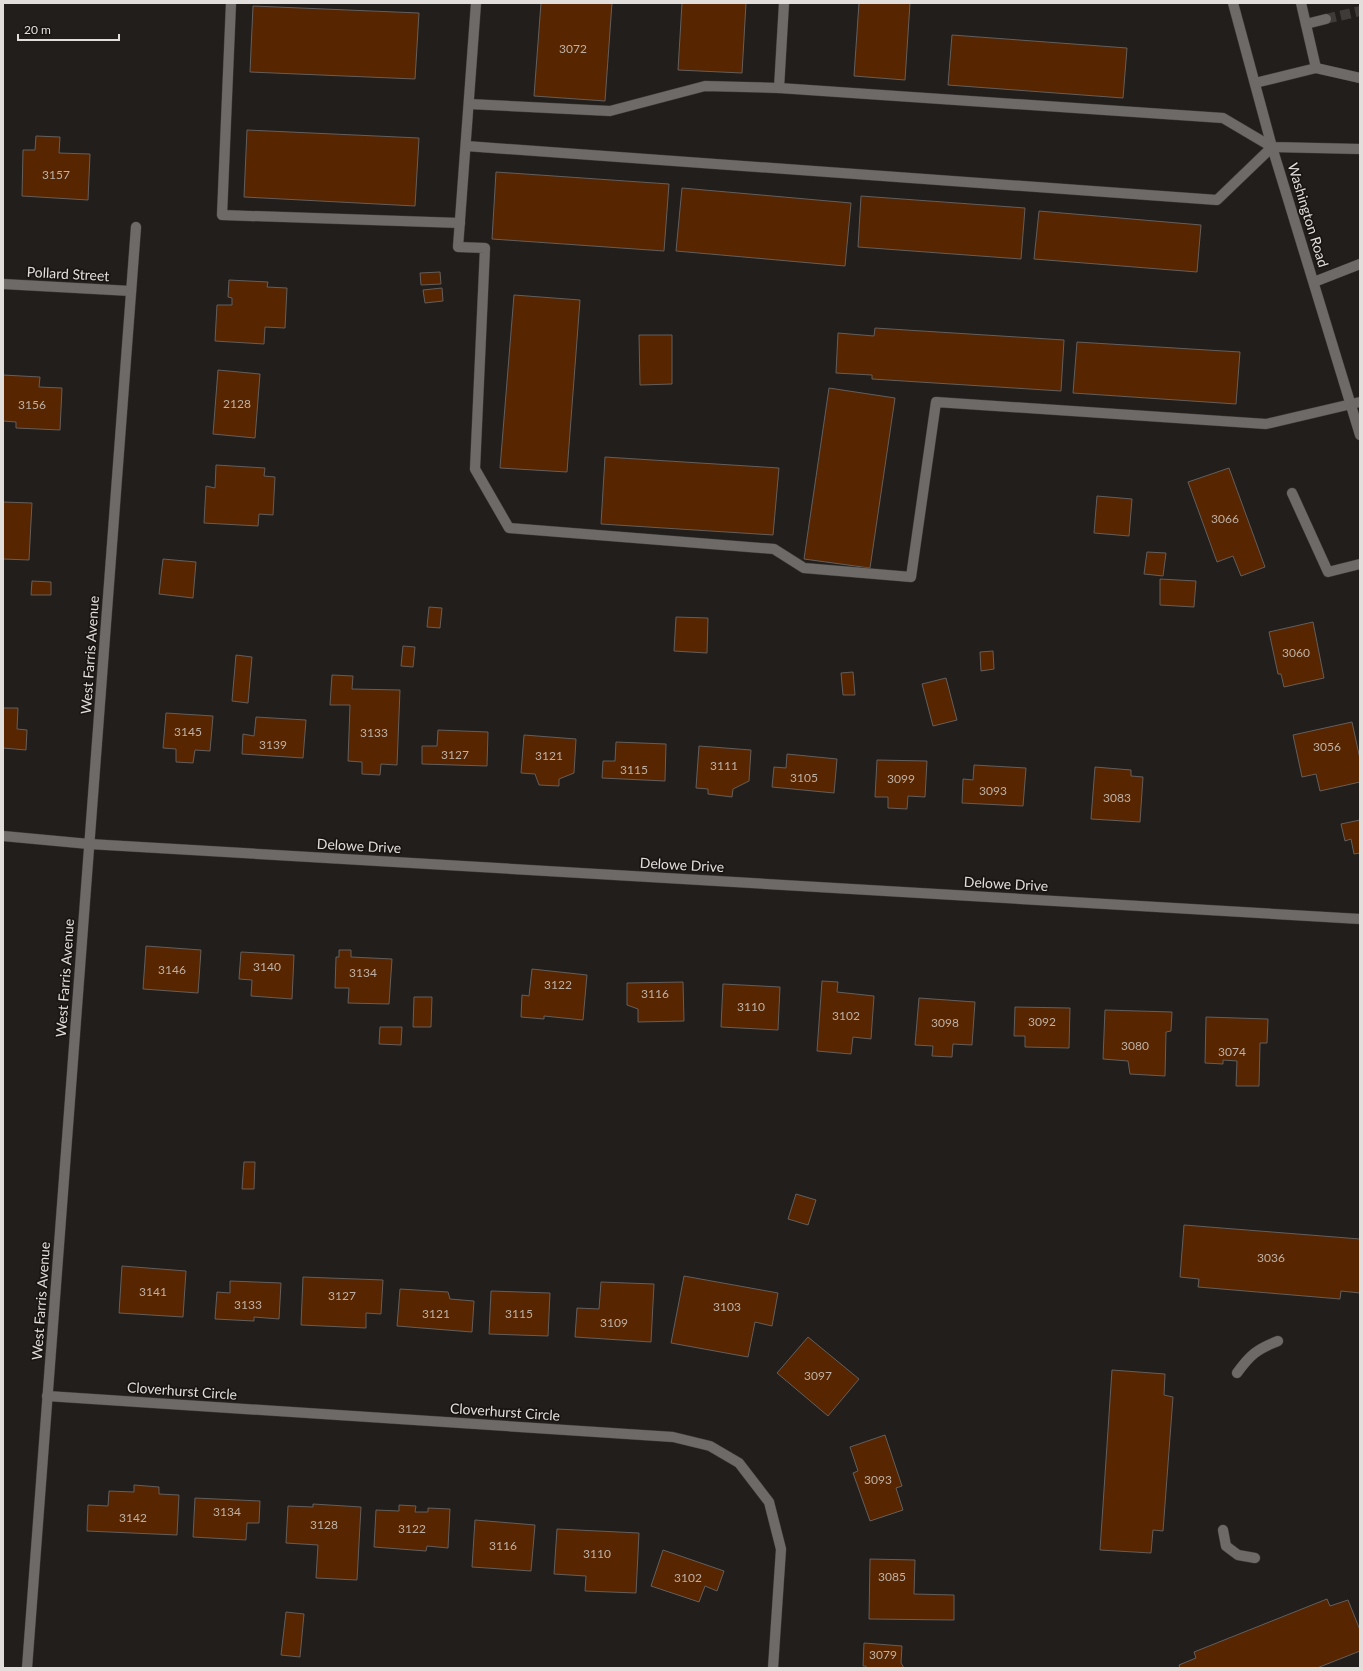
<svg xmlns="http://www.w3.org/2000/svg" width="1363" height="1671" font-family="Lato,sans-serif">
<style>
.building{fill:#572600;stroke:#635e5c}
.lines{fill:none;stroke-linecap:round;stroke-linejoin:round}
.minor-tunnel{stroke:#3f3b39;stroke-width:10;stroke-dasharray:10 5;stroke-linecap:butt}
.minor-casing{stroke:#3e3b39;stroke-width:11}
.minor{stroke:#6e6a67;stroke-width:10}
.labels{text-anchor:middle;stroke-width:3.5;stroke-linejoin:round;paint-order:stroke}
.number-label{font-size:12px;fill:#beb0a5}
.street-label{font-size:14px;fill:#e1dedc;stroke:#181513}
</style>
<rect width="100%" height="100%" fill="#221e1c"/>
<g class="building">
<path d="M 541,3 L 612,3 L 605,101 L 534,96 Z"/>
<path d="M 682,3 L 746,3 L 742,73 L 678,70 Z"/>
<path d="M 859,3 L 910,3 L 905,80 L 854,76 Z"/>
<path d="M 253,6 L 419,13 L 415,79 L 250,72 Z"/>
<path d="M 952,35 L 1127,48 L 1123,98 L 948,85 Z"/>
<path d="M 247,130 L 419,138 L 415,206 L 244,197 Z"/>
<path d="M 36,136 L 60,137 L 59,153 L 90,154 L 88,200 L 22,196 L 23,150 L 35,150 Z"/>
<path d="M 496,172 L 669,184 L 664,251 L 492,239 Z"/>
<path d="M 682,188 L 851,203 L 845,266 L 676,251 Z"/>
<path d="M 861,196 L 1025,208 L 1021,259 L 858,247 Z"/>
<path d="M 1039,211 L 1201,225 L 1197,272 L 1034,259 Z"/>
<path d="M 440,272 L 441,284 L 421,285 L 420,273 Z"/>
<path d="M 229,280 L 268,282 L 267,287 L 287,288 L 285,328 L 265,327 L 264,344 L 215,341 L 217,305 L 232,305 L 232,298 L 228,297 Z"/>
<path d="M 442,288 L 443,301 L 425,303 L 423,290 Z"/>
<path d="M 514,295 L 580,300 L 567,472 L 500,468 Z"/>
<path d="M 875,328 L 1064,340 L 1061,391 L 872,379 L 872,375 L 836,373 L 838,333 L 874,336 Z"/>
<path d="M 639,335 L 672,335 L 672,384 L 640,385 Z"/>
<path d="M 1077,342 L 1240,352 L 1236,404 L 1073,393 Z"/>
<path d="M 218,370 L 260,374 L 255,438 L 213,434 Z"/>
<path d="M 3,375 L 40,377 L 39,387 L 62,388 L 60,430 L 16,428 L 16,422 L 3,421 Z"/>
<path d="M 829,388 L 895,398 L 870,568 L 804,559 Z"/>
<path d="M 605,457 L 779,468 L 773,535 L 601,524 Z"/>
<path d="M 216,465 L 265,468 L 264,476 L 275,477 L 273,515 L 259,514 L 258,526 L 204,523 L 206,486 L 215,488 Z"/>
<path d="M 1229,468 L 1265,567 L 1241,576 L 1233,556 L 1217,562 L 1188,482 Z"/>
<path d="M 1097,496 L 1132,499 L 1129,536 L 1094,533 Z"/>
<path d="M 3,502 L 32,503 L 29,560 L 3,559 Z"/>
<path d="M 1147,552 L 1166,553 L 1163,576 L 1144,574 Z"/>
<path d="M 163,559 L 196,562 L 193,598 L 159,594 Z"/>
<path d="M 1160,579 L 1196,581 L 1194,607 L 1160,605 Z"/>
<path d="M 32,581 L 51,582 L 51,595 L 31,595 Z"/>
<path d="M 429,607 L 442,608 L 440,628 L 427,627 Z"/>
<path d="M 676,617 L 708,618 L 707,653 L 674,651 Z"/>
<path d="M 1313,622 L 1324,678 L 1284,687 L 1281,674 L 1278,674 L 1269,632 Z"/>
<path d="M 403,646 L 415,647 L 413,667 L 401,666 Z"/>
<path d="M 993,651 L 994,669 L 981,671 L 980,652 Z"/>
<path d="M 236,655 L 252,657 L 248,703 L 232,701 Z"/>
<path d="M 853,672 L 855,695 L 843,695 L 841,673 Z"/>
<path d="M 332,675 L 353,676 L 352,689 L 400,690 L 397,765 L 381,764 L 380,775 L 362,774 L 362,762 L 348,761 L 350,705 L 330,705 Z"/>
<path d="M 946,678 L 957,720 L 933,726 L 922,684 Z"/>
<path d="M 3,708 L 18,708 L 17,729 L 27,730 L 26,750 L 3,748 Z"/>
<path d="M 166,713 L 213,716 L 210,751 L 195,750 L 193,763 L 176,762 L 176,749 L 163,748 Z"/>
<path d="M 256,717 L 306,720 L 303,758 L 242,754 L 243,734 L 254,736 Z"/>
<path d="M 1352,722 L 1360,759 L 1360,782 L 1320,791 L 1316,774 L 1302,777 L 1293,735 Z"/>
<path d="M 438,730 L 488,732 L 487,766 L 422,764 L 422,746 L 437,746 Z"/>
<path d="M 524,735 L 576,739 L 574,773 L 559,779 L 559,786 L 539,785 L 535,774 L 521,773 Z"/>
<path d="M 616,742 L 666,744 L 665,781 L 602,778 L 603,761 L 615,761 Z"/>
<path d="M 699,746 L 751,750 L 749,781 L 733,789 L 732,797 L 708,794 L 708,789 L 696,788 Z"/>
<path d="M 787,754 L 837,759 L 834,793 L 772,787 L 774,767 L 786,768 Z"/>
<path d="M 877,760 L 927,761 L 925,797 L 908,796 L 907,809 L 888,808 L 888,797 L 875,797 Z"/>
<path d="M 974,765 L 1026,768 L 1023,806 L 962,803 L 963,779 L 973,780 Z"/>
<path d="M 1095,767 L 1131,770 L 1131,776 L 1143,777 L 1140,822 L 1091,819 Z"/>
<path d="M 1360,820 L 1360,853 L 1354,854 L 1351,839 L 1345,841 L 1341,824 Z"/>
<path d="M 146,946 L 201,950 L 198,993 L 143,989 Z"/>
<path d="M 339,950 L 351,950 L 351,957 L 392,959 L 389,1004 L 348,1003 L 349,988 L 335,988 L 336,957 L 339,957 Z"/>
<path d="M 241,952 L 294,955 L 292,999 L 251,996 L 252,980 L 239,979 Z"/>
<path d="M 532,969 L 587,975 L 583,1020 L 544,1016 L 544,1019 L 521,1017 L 522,995 L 529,996 Z"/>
<path d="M 822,981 L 838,982 L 837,992 L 874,996 L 871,1039 L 853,1037 L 851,1054 L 817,1051 Z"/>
<path d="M 683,982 L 684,1021 L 638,1022 L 638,1009 L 627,1005 L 627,983 Z"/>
<path d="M 723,984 L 780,987 L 778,1030 L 721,1027 Z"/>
<path d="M 414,997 L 432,997 L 431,1027 L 413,1027 Z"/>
<path d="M 919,998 L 975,1002 L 972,1045 L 953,1044 L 952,1057 L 932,1056 L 933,1046 L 915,1045 Z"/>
<path d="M 1015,1007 L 1070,1008 L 1069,1048 L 1025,1047 L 1025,1036 L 1014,1036 Z"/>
<path d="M 1105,1010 L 1172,1012 L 1171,1031 L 1166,1032 L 1165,1076 L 1130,1074 L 1128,1061 L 1103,1059 Z"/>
<path d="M 1206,1017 L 1268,1019 L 1267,1043 L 1260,1043 L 1259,1086 L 1236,1086 L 1237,1061 L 1223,1060 L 1223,1064 L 1205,1063 Z"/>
<path d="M 380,1027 L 402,1027 L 401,1045 L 379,1044 Z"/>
<path d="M 244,1162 L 255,1162 L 254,1189 L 242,1189 Z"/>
<path d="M 796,1194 L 816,1200 L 808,1225 L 788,1219 Z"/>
<path d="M 1184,1225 L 1360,1239 L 1360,1293 L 1341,1291 L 1340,1299 L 1198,1287 L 1199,1279 L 1180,1277 Z"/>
<path d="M 122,1266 L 186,1271 L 183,1317 L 119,1313 Z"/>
<path d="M 684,1276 L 778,1293 L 772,1326 L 755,1322 L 748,1357 L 671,1343 Z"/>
<path d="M 303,1277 L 383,1280 L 381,1314 L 366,1313 L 366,1328 L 301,1325 Z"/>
<path d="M 230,1281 L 281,1283 L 279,1319 L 254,1317 L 254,1321 L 215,1319 L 217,1292 L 230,1293 Z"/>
<path d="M 601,1282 L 654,1284 L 651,1342 L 575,1337 L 577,1308 L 599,1309 Z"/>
<path d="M 400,1289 L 448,1292 L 450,1299 L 474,1301 L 472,1332 L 397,1326 Z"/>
<path d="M 491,1291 L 550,1293 L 548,1336 L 489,1334 Z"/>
<path d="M 808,1337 L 859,1379 L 828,1416 L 777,1373 Z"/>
<path d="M 1112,1370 L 1165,1374 L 1164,1395 L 1173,1397 L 1163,1531 L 1153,1530 L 1151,1553 L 1100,1550 Z"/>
<path d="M 885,1435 L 902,1486 L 896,1488 L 903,1510 L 870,1521 L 853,1473 L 858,1471 L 850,1447 Z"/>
<path d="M 134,1485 L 159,1487 L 159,1494 L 179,1495 L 177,1535 L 87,1531 L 88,1505 L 108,1506 L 109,1491 L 134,1492 Z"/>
<path d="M 195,1498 L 260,1501 L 259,1523 L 247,1523 L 246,1540 L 193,1537 Z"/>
<path d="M 313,1504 L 361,1507 L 357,1580 L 316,1578 L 318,1545 L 286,1543 L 288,1506 L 313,1507 Z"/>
<path d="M 399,1505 L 416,1506 L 415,1512 L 428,1512 L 428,1508 L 450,1509 L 448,1548 L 427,1546 L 426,1551 L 374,1547 L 376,1510 L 399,1511 Z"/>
<path d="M 475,1520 L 535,1525 L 531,1571 L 472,1567 Z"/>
<path d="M 557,1529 L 639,1533 L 636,1593 L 585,1591 L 586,1576 L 554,1574 Z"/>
<path d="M 663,1550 L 724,1571 L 717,1591 L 705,1586 L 699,1602 L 651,1586 Z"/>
<path d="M 870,1559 L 915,1560 L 914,1594 L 954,1595 L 954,1620 L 869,1619 Z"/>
<path d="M 1327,1599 L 1330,1606 L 1348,1600 L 1360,1630 L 1360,1651 L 1317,1668 L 1180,1668 L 1179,1665 L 1196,1658 L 1194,1652 Z"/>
<path d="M 286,1612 L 304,1614 L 300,1657 L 281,1655 Z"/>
<path d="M 864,1643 L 902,1646 L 901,1663 L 904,1668 L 866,1668 L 866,1666 L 863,1666 Z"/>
</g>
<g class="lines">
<path class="minor-tunnel" d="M 1326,19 L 1360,11"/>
<defs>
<g id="minor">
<path d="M 231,3 L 222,215 L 460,223"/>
<path d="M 476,3 L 458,247 L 485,248 L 475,469 L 509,528 L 774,549 L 804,568 L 911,577 L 936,402 L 1266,424 L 1360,402"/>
<path d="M 1233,3 L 1272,147 L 1360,435"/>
<path d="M 1306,24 L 1326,19"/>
<path d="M 1316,68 L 1360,78"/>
<path d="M 1255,83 L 1316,68 L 1301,3"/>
<path d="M 779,88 L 784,3"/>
<path d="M 469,104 L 610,111 L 705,86 L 779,88 L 1223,118 L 1272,147 L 1360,149"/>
<path d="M 466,146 L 1217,200 L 1272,147"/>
<path d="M 1314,282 L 1360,264"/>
<path d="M 3,284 L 131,291"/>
<path d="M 1292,493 L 1328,572 L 1360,564"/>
<path d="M 3,836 L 89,844 L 1360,919"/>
<path d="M 1237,1373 C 1250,1355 1257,1349 1278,1341"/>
<path d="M 47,1396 L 673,1437 L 710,1446 L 739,1463 L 769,1502 L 781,1549 L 773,1668"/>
<path d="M 1223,1530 L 1226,1546 L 1238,1555 L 1255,1558"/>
<path d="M 27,1668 L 136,227"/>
</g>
</defs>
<use href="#minor" class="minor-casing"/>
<use href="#minor" class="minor"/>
</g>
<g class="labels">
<g class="number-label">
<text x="573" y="53">3072</text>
<text x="56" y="179">3157</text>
<text x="237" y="408">2128</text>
<text x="32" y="409">3156</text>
<text x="1225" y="523">3066</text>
<text x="1296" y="657">3060</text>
<text x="188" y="736">3145</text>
<text x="374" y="737">3133</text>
<text x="273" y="749">3139</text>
<text x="1327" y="751">3056</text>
<text x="455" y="759">3127</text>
<text x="549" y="760">3121</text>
<text x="724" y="770">3111</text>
<text x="634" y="774">3115</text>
<text x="804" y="782">3105</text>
<text x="901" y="783">3099</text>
<text x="993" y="795">3093</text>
<text x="1117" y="802">3083</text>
<text x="267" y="971">3140</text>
<text x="172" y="974">3146</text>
<text x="363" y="977">3134</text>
<text x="558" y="989">3122</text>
<text x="655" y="998">3116</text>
<text x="751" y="1011">3110</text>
<text x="846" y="1020">3102</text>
<text x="1042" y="1026">3092</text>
<text x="945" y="1027">3098</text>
<text x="1135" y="1050">3080</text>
<text x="1232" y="1056">3074</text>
<text x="1271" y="1262">3036</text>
<text x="153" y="1296">3141</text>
<text x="342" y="1300">3127</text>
<text x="248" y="1309">3133</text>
<text x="727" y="1311">3103</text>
<text x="436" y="1318">3121</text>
<text x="519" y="1318">3115</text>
<text x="614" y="1327">3109</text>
<text x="818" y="1380">3097</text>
<text x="878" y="1484">3093</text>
<text x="227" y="1516">3134</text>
<text x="133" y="1522">3142</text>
<text x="324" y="1529">3128</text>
<text x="412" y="1533">3122</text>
<text x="503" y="1550">3116</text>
<text x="597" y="1558">3110</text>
<text x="892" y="1581">3085</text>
<text x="688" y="1582">3102</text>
<text x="883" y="1659">3079</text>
</g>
<g class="street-label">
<text transform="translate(1308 215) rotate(73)" y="5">Washington Road</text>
<text transform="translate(68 274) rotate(3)" y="5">Pollard Street</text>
<text transform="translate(90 655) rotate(-86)" y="5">West Farris Avenue</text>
<text transform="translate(359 846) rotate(3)" y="5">Delowe Drive</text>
<text transform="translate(682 865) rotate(3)" y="5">Delowe Drive</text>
<text transform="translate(1006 884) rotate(3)" y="5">Delowe Drive</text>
<text transform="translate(65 978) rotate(-86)" y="5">West Farris Avenue</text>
<text transform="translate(41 1301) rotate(-86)" y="5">West Farris Avenue</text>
<text transform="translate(182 1391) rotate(4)" y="5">Cloverhurst Circle</text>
<text transform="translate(505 1412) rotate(4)" y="5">Cloverhurst Circle</text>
</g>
</g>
<rect width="1363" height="1671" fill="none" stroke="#e1dedc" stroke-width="8"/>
<path d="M18 34v6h101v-6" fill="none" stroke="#e1dedc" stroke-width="2"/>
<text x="24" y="34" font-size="12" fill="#e1dedc" stroke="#181513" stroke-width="3" paint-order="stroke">20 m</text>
</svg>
